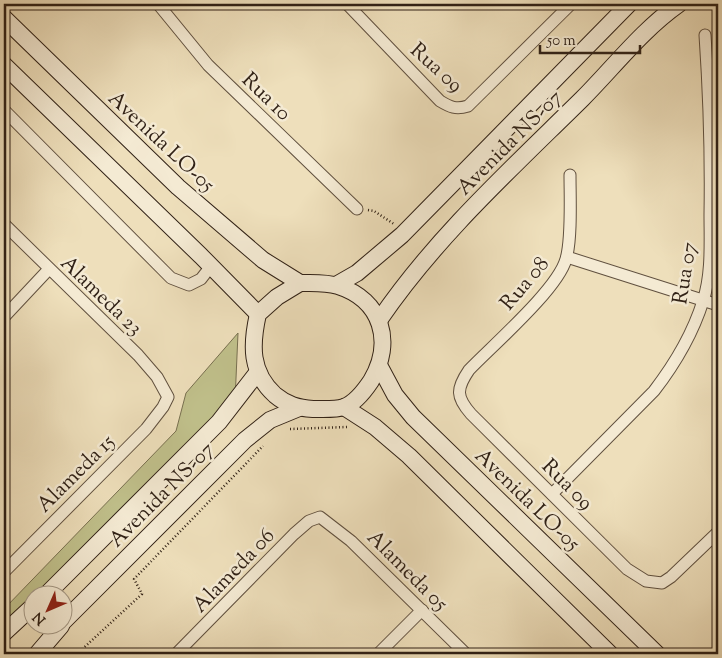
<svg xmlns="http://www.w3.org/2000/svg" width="722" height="658" font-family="'Sorts Mill Goudy',serif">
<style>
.green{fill:#c0c08b;stroke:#787050}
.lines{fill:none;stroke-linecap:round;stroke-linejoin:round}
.street-casing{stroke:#60503f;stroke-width:13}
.secondary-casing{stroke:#302116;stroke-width:18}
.path{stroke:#302116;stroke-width:2.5;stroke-dasharray:1 2.5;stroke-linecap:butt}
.street{stroke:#f4ead3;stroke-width:11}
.secondary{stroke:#f4ead3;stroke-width:16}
.labels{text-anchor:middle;stroke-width:5;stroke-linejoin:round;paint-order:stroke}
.street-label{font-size:21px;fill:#302116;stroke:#f4ead3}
</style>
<rect width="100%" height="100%" fill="#eedfbb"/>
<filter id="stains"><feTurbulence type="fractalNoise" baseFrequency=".004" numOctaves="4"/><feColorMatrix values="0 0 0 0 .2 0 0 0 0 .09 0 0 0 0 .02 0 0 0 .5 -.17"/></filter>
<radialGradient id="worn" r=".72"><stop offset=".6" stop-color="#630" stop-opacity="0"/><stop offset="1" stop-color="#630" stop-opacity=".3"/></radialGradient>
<path class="green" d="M 238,333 L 235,401 L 49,595 L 32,596 L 32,612 L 4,639 L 4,609 L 176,431 L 186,393 Z"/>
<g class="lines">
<defs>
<g id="street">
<path d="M 158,4 L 208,65 L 357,209"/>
<path d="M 347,4 L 440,101 C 450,107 456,110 468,106 L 571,4"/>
<path d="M 4,110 L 171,278 L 189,285 L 201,279 L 211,266"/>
<path d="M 570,175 C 570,196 572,239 566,259 C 558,289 493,345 469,370 C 456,389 456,397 471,414 L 627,569 L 646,581 L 662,583 L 671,577 L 718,532"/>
<path d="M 4,224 L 138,355 L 157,377 L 168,397 L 163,407 L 146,429 L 4,572"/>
<path d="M 567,257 L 718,305"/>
<path d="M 4,317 L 49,269"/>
<path d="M 552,494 L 654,391 C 674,365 693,333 703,301 C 712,274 710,242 710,214 C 711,154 709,94 705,35"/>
<path d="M 176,654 L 294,534 L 309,521 L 320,517 L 351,541 L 466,654"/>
<path d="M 378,654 L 422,610"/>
</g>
<g id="secondary">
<path d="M 4,18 L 178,187 L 263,260 L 300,283"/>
<path d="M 4,65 L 201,256 L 258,314"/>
<path d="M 300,283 C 312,283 326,282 338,286 C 382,300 394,342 371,381 C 365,390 355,403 344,407 C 335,410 322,409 313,409 C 298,408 287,405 275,395 C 250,372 251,345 258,314 L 277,297 Z"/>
<path d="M 336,285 L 357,273 L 402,235 L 629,4"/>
<path d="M 380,319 C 436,237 511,169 582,99 C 613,68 642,30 679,4"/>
<path d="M 380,367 L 395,395 L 413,417 L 657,654"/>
<path d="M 344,407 L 375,427 L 409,456 L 610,654"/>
<path d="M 45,596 L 219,422 L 257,373"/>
<path d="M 62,623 L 245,440 L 270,420 L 299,408"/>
<path d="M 4,633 L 32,607"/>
<path d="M 37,654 L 61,626"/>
</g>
</defs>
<use href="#street" class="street-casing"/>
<use href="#secondary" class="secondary-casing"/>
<g class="path">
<path d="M 368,210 L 374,211 L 394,224"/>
<path d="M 290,429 L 347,427"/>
<path d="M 77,654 L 142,594 L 134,579 L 263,446"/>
</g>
<use href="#street" class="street"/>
<use href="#secondary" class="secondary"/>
</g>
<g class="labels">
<g class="street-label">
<text transform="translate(437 67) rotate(42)" y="7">Rua 09</text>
<text transform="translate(267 96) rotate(44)" y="7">Rua 10</text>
<text transform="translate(162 141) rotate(43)" y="7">Avenida LO-05</text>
<text transform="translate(509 142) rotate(-45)" y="7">Avenida NS-07</text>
<text transform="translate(684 273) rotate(-81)" y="7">Rua 07</text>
<text transform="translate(524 283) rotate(-50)" y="7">Rua 08</text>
<text transform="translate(102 295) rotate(44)" y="7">Alameda 23</text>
<text transform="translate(75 473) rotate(-45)" y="7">Alameda 15</text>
<text transform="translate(568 484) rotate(45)" y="7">Rua 09</text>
<text transform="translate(161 494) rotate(-45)" y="7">Avenida NS-07</text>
<text transform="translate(528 499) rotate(44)" y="7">Avenida LO-05</text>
<text transform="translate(233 570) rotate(-46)" y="7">Alameda 06</text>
<text transform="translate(408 570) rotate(45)" y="7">Alameda 05</text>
</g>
</g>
<rect width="722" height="658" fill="none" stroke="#eedfbb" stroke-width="20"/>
<rect x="5" y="5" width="712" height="648" fill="none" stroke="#302116" stroke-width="2.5"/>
<rect x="10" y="10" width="702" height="638" fill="none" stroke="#302116"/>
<g transform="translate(48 610) rotate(225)"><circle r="24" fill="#f4ead3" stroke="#a69a87"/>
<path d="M0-4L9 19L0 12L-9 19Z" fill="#8f2418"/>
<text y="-8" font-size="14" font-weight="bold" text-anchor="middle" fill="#302116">N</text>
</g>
<path d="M540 45v8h100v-8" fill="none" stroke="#302116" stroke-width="2.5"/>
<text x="547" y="45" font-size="15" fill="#302116" stroke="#f4ead3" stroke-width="4" paint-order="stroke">50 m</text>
<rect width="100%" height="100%" filter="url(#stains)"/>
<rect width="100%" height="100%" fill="url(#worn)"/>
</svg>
